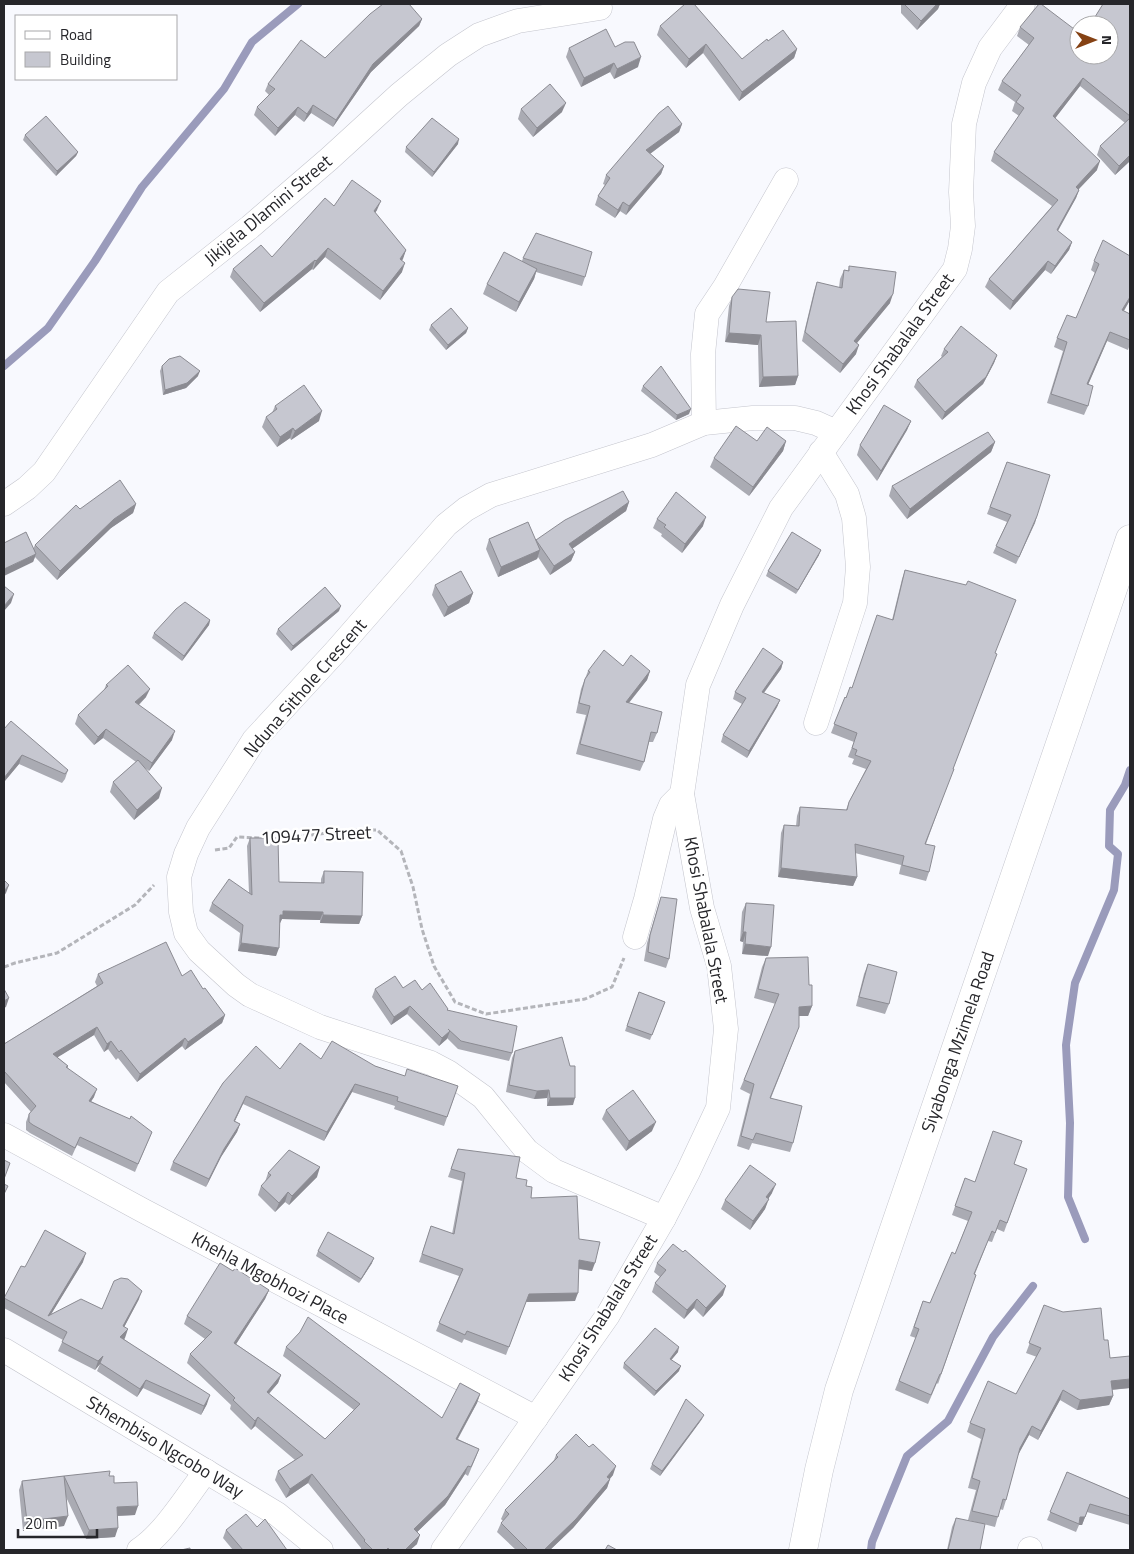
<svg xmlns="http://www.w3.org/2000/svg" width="1134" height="1554" font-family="'Titillium Web',sans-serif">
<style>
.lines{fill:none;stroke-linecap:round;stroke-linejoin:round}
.stream{stroke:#9a9bbb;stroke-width:8}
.minor-casing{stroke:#c4c5cd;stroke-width:25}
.tertiary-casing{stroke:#c4c5cd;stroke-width:29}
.path{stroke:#b4b5ba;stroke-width:3;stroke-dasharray:5 2.5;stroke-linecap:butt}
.minor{stroke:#fff;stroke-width:24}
.tertiary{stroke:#fff;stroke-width:28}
.wall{fill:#aaabb3}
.shaded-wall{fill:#8b8b92}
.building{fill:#c6c7d0;stroke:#8b8b92}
.labels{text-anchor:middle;stroke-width:5;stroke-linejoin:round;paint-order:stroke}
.street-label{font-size:18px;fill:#26262a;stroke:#fff}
</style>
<rect width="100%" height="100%" fill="#f8f9fe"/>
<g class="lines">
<g class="stream">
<path d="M 4,366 L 48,328 L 95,261 L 142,187 L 224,89 L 252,42 L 298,4"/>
<path d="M 1085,1239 L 1068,1197 L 1070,1123 L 1066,1045 L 1075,983 L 1114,890 L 1118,854 L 1109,846 L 1110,810 L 1125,785 L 1130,770"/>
<path d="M 871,1550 L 872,1542 L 907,1456 L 948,1421 L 993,1337 L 1033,1286"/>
</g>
<defs>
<g id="minor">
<path d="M 704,423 L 703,354 L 707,314 L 725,287 L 786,180"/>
<path d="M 4,504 L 27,488 L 44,472 L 168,292 L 250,227 L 329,159 L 399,95 L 448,55 L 479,35 L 518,21 L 600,8"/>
<path d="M 816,723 L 855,603 L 858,567 L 854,518 L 847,494 L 821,452"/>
<path d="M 635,937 L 646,899 L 665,819 L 671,805 L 682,794"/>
<path d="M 4,1135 L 142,1210 L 536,1418"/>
<path d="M 664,1218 L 554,1171 L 527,1151 L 483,1097 L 448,1072 L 431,1063 L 320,1027 L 250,995 L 236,985 L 199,951 L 186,933 L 181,912 L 179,877 L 186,854 L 198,828 L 254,740 L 336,651 L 446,525 L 466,509 L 491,495 L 652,445 L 704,423 L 753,418 L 795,418 L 816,423 L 836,432"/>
<path d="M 4,1350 L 277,1514 L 321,1550"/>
<path d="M 139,1550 C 164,1534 187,1496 206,1471"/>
<path d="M 443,1550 L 608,1315 L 664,1218 L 688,1172 L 718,1108 L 726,1029 L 719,966 L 702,908 L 682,794 L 698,685 L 732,605 L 781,508 L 955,269 L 960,249 L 963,226 L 961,192 L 964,124 L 974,83 L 990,48 L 1023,4"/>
<path d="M 1030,1550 L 1030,1549"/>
</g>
<path id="tertiary" d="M 803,1550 L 819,1470 L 839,1390 L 1130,539"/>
</defs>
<use href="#minor" class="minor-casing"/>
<use href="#tertiary" class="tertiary-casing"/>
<g class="path">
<path d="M 274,839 L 356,830 L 377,830 L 401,851 L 413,887 L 422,929 L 434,966 L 455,1002 L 486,1014 L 585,999 L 612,987 L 624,958"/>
<path d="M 215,850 L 229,848 L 237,837 L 260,838"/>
<path d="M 4,967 L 15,963 L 57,953 L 135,905 L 154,885"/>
</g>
<use href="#minor" class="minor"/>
<use href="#tertiary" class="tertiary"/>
</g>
<g class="wall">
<path d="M 901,4 L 940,4 L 938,9 L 917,30 L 901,13 Z"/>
<path d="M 1130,4 L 1130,161 L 1115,175 L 1097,155 L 1100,146 L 1125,123 L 1080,86 L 1055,118 L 1097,170 L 1079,189 L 1079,190 L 1076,198 L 1058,231 L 1072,242 L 1069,250 L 1051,274 L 1045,270 L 1010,310 L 985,287 L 989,279 L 1052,206 L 991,161 L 994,152 L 1019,116 L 1012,111 L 1015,102 L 998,90 L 1002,81 L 1029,45 L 1017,36 L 1020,27 L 1079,55 Z"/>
<path d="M 422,19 L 419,26 L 371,72 L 333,127 L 311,113 L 304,122 L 295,115 L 275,136 L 254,115 L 257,107 L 269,95 L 265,91 L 268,84 L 325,58 Z"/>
<path d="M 660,26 L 742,59 L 768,41 L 797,49 L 794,58 L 739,101 L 703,53 L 686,68 L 657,35 Z"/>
<path d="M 615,47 L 638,67 L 614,79 L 610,72 L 581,87 L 566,57 L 569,48 Z"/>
<path d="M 521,109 L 562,112 L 533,137 L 518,119 Z"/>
<path d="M 682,124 L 679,132 L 650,154 L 664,166 L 661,174 L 626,215 L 620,211 L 615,218 L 595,205 L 598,196 L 605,185 L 603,184 L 606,175 Z"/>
<path d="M 25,135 L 78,152 L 76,156 L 56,176 L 23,140 Z"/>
<path d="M 458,144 L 432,177 L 405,152 L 406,147 Z"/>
<path d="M 334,206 L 377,210 L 375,213 L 406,250 L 402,260 L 402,272 L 380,300 L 325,257 L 313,270 L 312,269 L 260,312 L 230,277 L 233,269 L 272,257 Z"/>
<path d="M 1130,256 L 1130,300 L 1124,311 L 1130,314 L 1130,344 L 1128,350 L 1107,341 L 1088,385 L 1088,406 L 1084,415 L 1047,403 L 1063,351 L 1054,347 L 1057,338 L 1076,318 L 1095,273 L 1091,270 L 1094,261 Z"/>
<path d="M 523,258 L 585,277 L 582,286 L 536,272 L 534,279 L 516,312 L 483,294 L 487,284 L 522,261 Z"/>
<path d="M 849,266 L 890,303 L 857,343 L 856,354 L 840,373 L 802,341 L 814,291 L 817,282 L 839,288 L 840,279 L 844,270 L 848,271 Z"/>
<path d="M 732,297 L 766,322 L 798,376 L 795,385 L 759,387 L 758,345 L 725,342 L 729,306 Z"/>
<path d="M 431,325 L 468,328 L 466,333 L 446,350 L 429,330 Z"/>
<path d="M 944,349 L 997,355 L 994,363 L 983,384 L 942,420 L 914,387 L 917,380 L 942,357 L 941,356 Z"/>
<path d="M 162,366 L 198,376 L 186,388 L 163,395 L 160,371 Z"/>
<path d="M 643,386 L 689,414 L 676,420 L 641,391 Z"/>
<path d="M 275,406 L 319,421 L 291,440 L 290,438 L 277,447 L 262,427 L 266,417 L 272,413 Z"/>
<path d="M 911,421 L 907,430 L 877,481 L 857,455 L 860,445 Z"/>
<path d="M 757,441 L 786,441 L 783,451 L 749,496 L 710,467 L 714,458 Z"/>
<path d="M 995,442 L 991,452 L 907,519 L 889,496 L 892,486 Z"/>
<path d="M 1007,462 L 1037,516 L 1016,564 L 993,553 L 1007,522 L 987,514 Z"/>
<path d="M 629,502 L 626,511 L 572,549 L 575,552 L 571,561 L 550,575 L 538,557 L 537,559 L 498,577 L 486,549 L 489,539 L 536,540 Z"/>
<path d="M 136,504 L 133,513 L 111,528 L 57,580 L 35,557 L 33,562 L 33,549 L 35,545 L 80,509 Z"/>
<path d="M 657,519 L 703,526 L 682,553 L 661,536 L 662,534 L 653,528 Z"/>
<path d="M 819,555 L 796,594 L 766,576 L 768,571 Z"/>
<path d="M 905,570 L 995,653 L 926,844 L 929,872 L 926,881 L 899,874 L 901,865 L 855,853 L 857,877 L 853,886 L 778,877 L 781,833 L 784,825 L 796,826 L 797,816 L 800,807 L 846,810 L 849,802 L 866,769 L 852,764 L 854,759 L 848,757 L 854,742 L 831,733 L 845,697 L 846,698 L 892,620 L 902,579 Z"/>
<path d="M 435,585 L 473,593 L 469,603 L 444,617 L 432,595 Z"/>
<path d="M 339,611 L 291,651 L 276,634 L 278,629 Z"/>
<path d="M 210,620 L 209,625 L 182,661 L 152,638 L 154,633 Z"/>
<path d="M 783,662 L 781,669 L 764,693 L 780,700 L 777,707 L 747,758 L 721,742 L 723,735 L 742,704 L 733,699 L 735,692 Z"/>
<path d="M 623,666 L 650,671 L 647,680 L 629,703 L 657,733 L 653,742 L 649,742 L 644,762 L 640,771 L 576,754 L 586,715 L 576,713 L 581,689 L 588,671 Z"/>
<path d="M 106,685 L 146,697 L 139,705 L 172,740 L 149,771 L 145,768 L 159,798 L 134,820 L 110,792 L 113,782 L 136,762 L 103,738 L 94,745 L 75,724 L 78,715 L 104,690 Z"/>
<path d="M 4,729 L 68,770 L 65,779 L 62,783 L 19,764 L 4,782 Z"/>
<path d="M 250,838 L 279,882 L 321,883 L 321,879 L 324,871 L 362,916 L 359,924 L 320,923 L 320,920 L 282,919 L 280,923 L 276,956 L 238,951 L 240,933 L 209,911 L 212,903 L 249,893 L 247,846 Z"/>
<path d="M 661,897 L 669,959 L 666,968 L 644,961 L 647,943 Z"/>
<path d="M 746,903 L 768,956 L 742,954 L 743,942 L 740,941 L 742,912 Z"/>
<path d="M 766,958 L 809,985 L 812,1006 L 808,1016 L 799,1016 L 799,1027 L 771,1098 L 793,1143 L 790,1152 L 752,1143 L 749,1150 L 737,1146 L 750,1094 L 740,1089 L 776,1004 L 754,998 L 762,967 Z"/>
<path d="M 868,964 L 889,1004 L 885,1014 L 856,1006 L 864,974 Z"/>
<path d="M 98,974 L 182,976 L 203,989 L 225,1015 L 222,1023 L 185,1050 L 182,1046 L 137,1082 L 118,1058 L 116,1060 L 108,1049 L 104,1052 L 94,1035 L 57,1057 L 68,1066 L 68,1068 L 94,1097 L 91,1101 L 152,1132 L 135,1172 L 77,1145 L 72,1156 L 30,1133 L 26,1130 L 26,1122 L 29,1114 L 31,1112 L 4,1082 L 4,1044 L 97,986 L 95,982 Z"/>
<path d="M 403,988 L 422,990 L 448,1010 L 512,1053 L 509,1061 L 458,1049 L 447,1038 L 439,1046 L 407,1014 L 391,1025 L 372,997 L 375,989 Z"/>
<path d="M 639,992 L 665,1002 L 650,1040 L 625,1031 Z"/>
<path d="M 515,1051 L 573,1105 L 547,1106 L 547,1098 L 534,1099 L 506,1092 L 512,1058 Z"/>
<path d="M 321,1059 L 375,1066 L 404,1076 L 458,1086 L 444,1126 L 394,1109 L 395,1106 L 352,1092 L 324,1141 L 243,1104 L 235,1121 L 240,1124 L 237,1132 L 221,1157 L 206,1187 L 170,1170 L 173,1162 L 223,1083 Z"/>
<path d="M 606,1110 L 652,1131 L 626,1151 L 602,1119 Z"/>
<path d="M 458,1149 L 516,1178 L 526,1186 L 531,1198 L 579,1239 L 592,1271 L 578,1269 L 575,1301 L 526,1302 L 506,1355 L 464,1339 L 462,1343 L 436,1331 L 459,1276 L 419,1262 L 431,1226 L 452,1234 L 462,1181 L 448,1177 Z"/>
<path d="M 1014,1164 L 1027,1169 L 1004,1232 L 997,1229 L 992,1242 L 988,1241 L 975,1274 L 976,1275 L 938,1384 L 937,1383 L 928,1404 L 895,1390 L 916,1338 L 910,1336 L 923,1301 L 930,1303 L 955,1254 L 968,1221 L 952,1215 L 965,1178 L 975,1182 Z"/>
<path d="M 268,1173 L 317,1177 L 289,1205 L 285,1202 L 275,1212 L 258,1195 L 261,1186 L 265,1182 Z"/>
<path d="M 772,1193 L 768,1199 L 765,1209 L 750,1230 L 721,1209 L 725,1200 Z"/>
<path d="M 318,1251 L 372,1263 L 359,1283 L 316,1256 Z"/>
<path d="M 83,1262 L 51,1314 L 102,1309 L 139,1299 L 124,1327 L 125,1338 L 124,1339 L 207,1404 L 201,1415 L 143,1388 L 137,1397 L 97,1371 L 100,1364 L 95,1370 L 58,1351 L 63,1340 L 4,1308 L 4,1298 L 25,1267 Z"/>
<path d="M 657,1263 L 723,1295 L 703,1317 L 694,1308 L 684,1319 L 652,1292 L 655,1283 L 660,1277 L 654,1272 Z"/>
<path d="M 233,1271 L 269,1290 L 265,1299 L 236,1344 L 281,1375 L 278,1383 L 269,1394 L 325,1439 L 354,1410 L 283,1356 L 286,1347 L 442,1418 L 480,1394 L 477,1403 L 458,1439 L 479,1449 L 476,1457 L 468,1476 L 465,1474 L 445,1505 L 417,1532 L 417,1544 L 410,1550 L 361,1550 L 361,1548 L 308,1483 L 286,1498 L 275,1480 L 278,1471 L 295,1460 L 255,1426 L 251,1430 L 230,1409 L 231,1405 L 187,1363 L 190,1354 L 205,1339 L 184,1324 L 187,1316 Z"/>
<path d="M 1044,1305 L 1104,1340 L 1110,1358 L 1130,1388 L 1112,1390 L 1113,1396 L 1109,1405 L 1077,1410 L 1060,1400 L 1038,1440 L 1029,1435 L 1018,1454 L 1006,1500 L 1003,1510 L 1000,1509 L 995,1527 L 968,1520 L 976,1490 L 968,1488 L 981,1439 L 967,1432 L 970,1423 L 1016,1394 L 1037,1357 L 1026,1353 Z"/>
<path d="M 678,1352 L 671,1360 L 679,1371 L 654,1396 L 623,1368 L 624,1363 Z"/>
<path d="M 702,1419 L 660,1476 L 650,1469 L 652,1464 Z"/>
<path d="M 556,1455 L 613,1475 L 610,1479 L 607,1488 L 573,1528 L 550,1550 L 516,1550 L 497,1532 L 501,1523 L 503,1521 L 501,1519 L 505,1510 L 554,1460 Z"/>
<path d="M 1067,1472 L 1130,1499 L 1130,1525 L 1087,1512 L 1082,1525 L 1079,1525 L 1076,1532 L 1047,1520 Z"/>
<path d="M 64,1476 L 109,1476 L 135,1515 L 117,1516 L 115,1537 L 86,1539 L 66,1497 L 64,1526 L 23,1531 L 19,1490 L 22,1481 Z"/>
<path d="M 956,1518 L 980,1550 L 947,1550 L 952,1527 Z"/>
<path d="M 257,1527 L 287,1550 L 233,1550 L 223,1538 L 226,1530 Z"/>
</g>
<g class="shaded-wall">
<path d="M 937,4 L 940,4 L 938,9 L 917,30 L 921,21 Z"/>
<path d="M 422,19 L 419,26 L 371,72 L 333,127 L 336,120 L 373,64 Z"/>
<path d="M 706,44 L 703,53 L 686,68 L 689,59 Z"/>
<path d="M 797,49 L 794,58 L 739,101 L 742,92 Z"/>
<path d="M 641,57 L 638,67 L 614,79 L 617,69 Z"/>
<path d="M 614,63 L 610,72 L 581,87 L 584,78 Z"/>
<path d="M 1083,78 L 1080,86 L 1050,125 L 1053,116 Z"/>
<path d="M 566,103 L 562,112 L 533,137 L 537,128 Z"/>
<path d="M 313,105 L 311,113 L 304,122 L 307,114 Z"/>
<path d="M 298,107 L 295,115 L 275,136 L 278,128 Z"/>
<path d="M 682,124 L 679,132 L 643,159 L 646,150 Z"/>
<path d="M 459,139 L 458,144 L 432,177 L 434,172 Z"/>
<path d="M 78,152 L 76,156 L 56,176 L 57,171 Z"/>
<path d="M 1130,155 L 1130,161 L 1115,175 L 1119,166 Z"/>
<path d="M 1100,161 L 1097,170 L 1072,196 L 1076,187 Z"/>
<path d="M 664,166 L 661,174 L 626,215 L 629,206 Z"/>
<path d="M 1079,190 L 1076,198 L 1053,239 L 1057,230 Z"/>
<path d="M 381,201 L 377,210 L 370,220 L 374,211 Z"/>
<path d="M 623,202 L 620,211 L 615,218 L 618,210 Z"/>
<path d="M 1072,242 L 1069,250 L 1051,274 L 1055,266 Z"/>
<path d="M 328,248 L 325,257 L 313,270 L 316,261 Z"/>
<path d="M 406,250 L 403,259 L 397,268 L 400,259 Z"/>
<path d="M 315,260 L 312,269 L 260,312 L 264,303 Z"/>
<path d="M 1048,261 L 1045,270 L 1010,310 L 1013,301 Z"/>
<path d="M 405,263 L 402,272 L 380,300 L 383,291 Z"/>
<path d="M 537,269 L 534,279 L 516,312 L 519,302 Z"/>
<path d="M 893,294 L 890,303 L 851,350 L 854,341 Z"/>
<path d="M 1130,297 L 1130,300 L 1118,320 L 1122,310 Z"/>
<path d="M 468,328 L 466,333 L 446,350 L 448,345 Z"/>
<path d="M 1110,332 L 1107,341 L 1084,394 L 1087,384 Z"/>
<path d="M 729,333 L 761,335 L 758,345 L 725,342 Z"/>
<path d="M 859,345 L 856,354 L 840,373 L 843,364 Z"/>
<path d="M 997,355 L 994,363 L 983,384 L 942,420 L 945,412 Z"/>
<path d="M 200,371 L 198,376 L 186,388 L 163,395 L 165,390 Z"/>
<path d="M 798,376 L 795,385 L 759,387 L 763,377 Z"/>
<path d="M 691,409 L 689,414 L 676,420 L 677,415 Z"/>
<path d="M 322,411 L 319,421 L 291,440 L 295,431 Z"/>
<path d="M 911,421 L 907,430 L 877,481 L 881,471 Z"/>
<path d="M 293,428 L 290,438 L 277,447 L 280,437 Z"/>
<path d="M 786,441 L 783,451 L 749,496 L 753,487 Z"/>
<path d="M 995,442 L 991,452 L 907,519 L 910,509 Z"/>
<path d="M 629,502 L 626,511 L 566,553 L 569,544 Z"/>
<path d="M 136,504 L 133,513 L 111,528 L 57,580 L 60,571 L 114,519 Z"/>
<path d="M 1037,516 L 1035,523 L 1016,564 L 1019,557 Z"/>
<path d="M 706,517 L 703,526 L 682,553 L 685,544 Z"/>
<path d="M 540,550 L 537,559 L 498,577 L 501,567 Z"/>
<path d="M 821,550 L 819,555 L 796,594 L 798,590 Z"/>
<path d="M 575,552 L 571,561 L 550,575 L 554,566 Z"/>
<path d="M 36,554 L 33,562 L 4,576 L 4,569 Z"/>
<path d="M 473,593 L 469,603 L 444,617 L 448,607 Z"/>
<path d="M 14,594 L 11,603 L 4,611 L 4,606 Z"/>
<path d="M 341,606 L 339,611 L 291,651 L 293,646 Z"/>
<path d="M 210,620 L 209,625 L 182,661 L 184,656 Z"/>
<path d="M 783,662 L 781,669 L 759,699 L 762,692 Z"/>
<path d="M 650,671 L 647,680 L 622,711 L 626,702 Z"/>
<path d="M 150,689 L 146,697 L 132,711 L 135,702 Z"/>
<path d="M 780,700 L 777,707 L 747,758 L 749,751 Z"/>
<path d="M 106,729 L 103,738 L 94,745 L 98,737 Z"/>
<path d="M 175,731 L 172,740 L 149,771 L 152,763 Z"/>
<path d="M 22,755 L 19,764 L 4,782 L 4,778 Z"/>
<path d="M 162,788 L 159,798 L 134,820 L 137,810 Z"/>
<path d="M 781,868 L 857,877 L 853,886 L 778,877 Z"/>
<path d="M 9,885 L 6,893 L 4,896 L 4,891 Z"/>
<path d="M 283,911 L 323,912 L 320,920 L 282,919 L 280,923 L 277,923 L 280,915 Z"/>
<path d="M 323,915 L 362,916 L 359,924 L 320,923 Z"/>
<path d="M 743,932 L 746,932 L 743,942 L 740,941 Z"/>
<path d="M 241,943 L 279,948 L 276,956 L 238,951 Z"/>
<path d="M 745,944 L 771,947 L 768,956 L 742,954 Z"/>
<path d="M 9,998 L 6,1007 L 4,1008 L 4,1001 Z"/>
<path d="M 410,1006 L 407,1014 L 391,1025 L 394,1017 Z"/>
<path d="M 812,1006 L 808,1016 L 796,1016 L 799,1007 Z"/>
<path d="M 225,1015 L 222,1023 L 185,1050 L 188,1042 Z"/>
<path d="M 97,1027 L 94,1035 L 50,1062 L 53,1054 Z"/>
<path d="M 450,1031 L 447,1039 L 439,1046 L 442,1038 Z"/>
<path d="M 185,1038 L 182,1046 L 137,1082 L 140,1074 Z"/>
<path d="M 111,1041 L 108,1049 L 104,1052 L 107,1044 Z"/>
<path d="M 355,1084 L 352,1092 L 324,1141 L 327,1132 Z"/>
<path d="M 97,1089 L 94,1097 L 86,1109 L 89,1101 Z"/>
<path d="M 549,1090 L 547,1098 L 534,1099 L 537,1091 Z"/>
<path d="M 246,1096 L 243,1104 L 231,1129 L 234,1121 Z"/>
<path d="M 550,1098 L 575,1098 L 573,1105 L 547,1106 Z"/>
<path d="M 656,1122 L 652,1131 L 626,1151 L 629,1141 Z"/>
<path d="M 240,1124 L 237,1132 L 221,1157 L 206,1187 L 209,1179 L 224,1149 Z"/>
<path d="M 320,1167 L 317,1177 L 289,1205 L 292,1196 Z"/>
<path d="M 776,1184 L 772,1193 L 763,1207 L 766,1197 Z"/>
<path d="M 288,1192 L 285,1202 L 275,1212 L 279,1203 Z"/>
<path d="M 769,1199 L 765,1209 L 750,1230 L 753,1221 Z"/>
<path d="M 86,1253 L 83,1262 L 47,1321 L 48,1316 Z"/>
<path d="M 374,1258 L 372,1263 L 359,1283 L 361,1279 Z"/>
<path d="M 579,1260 L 595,1263 L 592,1271 L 576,1268 Z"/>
<path d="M 726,1286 L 723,1295 L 703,1317 L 706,1308 Z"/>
<path d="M 269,1290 L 265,1299 L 231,1352 L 234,1343 Z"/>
<path d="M 142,1291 L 139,1299 L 120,1335 L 123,1326 Z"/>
<path d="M 578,1293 L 575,1301 L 526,1302 L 506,1355 L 529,1294 Z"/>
<path d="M 697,1299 L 694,1308 L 684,1319 L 687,1310 Z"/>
<path d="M 128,1329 L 125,1338 L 117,1346 L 120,1337 Z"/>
<path d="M 679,1347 L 678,1352 L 668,1364 L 670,1359 Z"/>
<path d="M 103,1356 L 100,1364 L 95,1370 L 98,1361 Z"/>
<path d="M 681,1366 L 679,1371 L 654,1396 L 656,1391 Z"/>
<path d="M 281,1375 L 278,1383 L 263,1400 L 267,1392 Z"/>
<path d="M 1130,1379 L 1130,1388 L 1108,1390 L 1111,1381 Z"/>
<path d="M 146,1380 L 143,1388 L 137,1397 L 140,1389 Z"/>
<path d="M 1063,1390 L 1060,1400 L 1038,1440 L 1041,1431 Z"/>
<path d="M 480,1394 L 477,1403 L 453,1447 L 456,1439 Z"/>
<path d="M 210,1395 L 207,1404 L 201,1415 L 204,1406 Z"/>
<path d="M 1113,1396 L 1109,1405 L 1077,1410 L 1080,1400 Z"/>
<path d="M 704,1415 L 702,1419 L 660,1476 L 662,1471 Z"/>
<path d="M 258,1417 L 255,1426 L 251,1430 L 255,1421 Z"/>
<path d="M 1032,1426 L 1029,1435 L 1017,1457 L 1020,1448 Z"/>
<path d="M 468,1466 L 465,1474 L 445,1505 L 411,1538 L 414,1529 Z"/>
<path d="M 616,1466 L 613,1475 L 603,1486 L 607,1477 Z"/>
<path d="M 312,1474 L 308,1483 L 286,1498 L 290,1489 Z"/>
<path d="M 610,1479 L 607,1488 L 573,1528 L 550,1550 L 544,1550 Z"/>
<path d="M 1090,1504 L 1082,1525 L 1079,1525 L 1080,1517 Z"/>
<path d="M 138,1506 L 135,1515 L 114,1516 L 117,1507 Z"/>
<path d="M 68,1516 L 64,1526 L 23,1531 L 27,1521 Z"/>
<path d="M 118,1528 L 115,1537 L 86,1539 L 89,1530 Z"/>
<path d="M 420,1535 L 417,1544 L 410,1550 L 405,1550 Z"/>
</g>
<g class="building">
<path d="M 383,4 L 409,4 L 422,19 L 373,64 L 336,120 L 313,105 L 307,114 L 298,107 L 278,128 L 257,107 L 275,89 L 268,84 L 301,40 L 325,58 L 370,14 Z"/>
<path d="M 685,4 L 694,4 L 742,59 L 767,39 L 768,41 L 783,30 L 797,49 L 742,92 L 706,44 L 689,59 L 660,26 Z"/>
<path d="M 904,4 L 937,4 L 921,21 Z"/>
<path d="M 1039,4 L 1041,4 L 1078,32 L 1079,29 L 1079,55 L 1109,55 L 1109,25 L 1090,25 L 1103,4 L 1130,4 L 1130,116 L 1083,78 L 1053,116 L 1100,161 L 1076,187 L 1079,190 L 1057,230 L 1072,242 L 1055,266 L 1048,261 L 1013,301 L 989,279 L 1058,200 L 994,152 L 1024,108 L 1016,102 L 1021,95 L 1002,81 L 1034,38 L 1020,27 Z"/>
<path d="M 1084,21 L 1090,25 L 1082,25 Z"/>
<path d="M 606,29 L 615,47 L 625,42 L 634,42 L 641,57 L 617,69 L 614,63 L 584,78 L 569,48 Z"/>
<path d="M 550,84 L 566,103 L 537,128 L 521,109 Z"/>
<path d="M 668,106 L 682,124 L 646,150 L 664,166 L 629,206 L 623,202 L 618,210 L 598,196 L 610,178 L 606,175 L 659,113 Z"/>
<path d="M 46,116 L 78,152 L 57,171 L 25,135 Z"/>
<path d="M 432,118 L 459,139 L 434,172 L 406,147 Z"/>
<path d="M 1130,118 L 1130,155 L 1119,166 L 1100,146 Z"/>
<path d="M 352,180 L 381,201 L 374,211 L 406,250 L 400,259 L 405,263 L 383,291 L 328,248 L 316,261 L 315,260 L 264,303 L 233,269 L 261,245 L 272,257 L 325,198 L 334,206 Z"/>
<path d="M 536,233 L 592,252 L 585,277 L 523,258 Z"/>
<path d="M 1103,240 L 1130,256 L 1130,297 L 1122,310 L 1130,314 L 1130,340 L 1110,332 L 1087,384 L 1093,386 L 1088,406 L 1051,394 L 1067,342 L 1057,338 L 1067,315 L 1076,318 L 1099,264 L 1094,261 Z"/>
<path d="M 504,252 L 537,269 L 519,302 L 487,284 Z"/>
<path d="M 849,266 L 896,272 L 893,294 L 854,341 L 859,345 L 843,364 L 805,332 L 817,282 L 842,288 L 844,270 L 849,271 Z"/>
<path d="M 738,289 L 770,292 L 766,322 L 796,321 L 798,376 L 763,377 L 761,335 L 729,333 L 732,297 Z"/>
<path d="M 451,308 L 468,328 L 448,345 L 431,325 Z"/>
<path d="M 961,326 L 997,355 L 986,377 L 945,412 L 917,380 L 948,352 L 944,349 Z"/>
<path d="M 180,356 L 200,371 L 187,383 L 165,390 L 162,366 L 169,359 Z"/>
<path d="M 661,366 L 691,409 L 677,415 L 643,386 Z"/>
<path d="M 304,385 L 322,411 L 295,431 L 293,428 L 280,437 L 266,417 L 277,409 L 275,406 Z"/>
<path d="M 884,405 L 911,421 L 881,471 L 860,445 Z"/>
<path d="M 736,426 L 757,441 L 767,427 L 786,441 L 753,487 L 714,458 Z"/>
<path d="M 988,432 L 995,442 L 910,509 L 892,486 Z"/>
<path d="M 1007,462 L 1050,475 L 1037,516 L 1019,557 L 996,546 L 1011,515 L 990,507 Z"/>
<path d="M 120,480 L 136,504 L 114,519 L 60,571 L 35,545 L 76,505 L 80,509 Z"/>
<path d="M 623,491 L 629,502 L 569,544 L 575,552 L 554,566 L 536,540 L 565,520 Z"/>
<path d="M 676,492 L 706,517 L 685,544 L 664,527 L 666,525 L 657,519 Z"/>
<path d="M 528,522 L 540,550 L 501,567 L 489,539 Z"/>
<path d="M 26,532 L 36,554 L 4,569 L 4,543 Z"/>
<path d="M 792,532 L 821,550 L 798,590 L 768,571 Z"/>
<path d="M 905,570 L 966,585 L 968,581 L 1016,600 L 995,653 L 997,654 L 953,769 L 954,769 L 925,844 L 935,846 L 929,872 L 902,865 L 904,856 L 855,844 L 857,877 L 781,868 L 784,825 L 799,826 L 800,807 L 847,810 L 849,802 L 871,761 L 855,755 L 857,750 L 852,748 L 857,733 L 834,724 L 845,697 L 846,698 L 850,687 L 852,688 L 877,615 L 893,620 Z"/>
<path d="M 461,571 L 473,593 L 448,607 L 435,585 Z"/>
<path d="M 4,586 L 14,594 L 4,606 Z"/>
<path d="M 325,587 L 341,606 L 293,646 L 278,629 Z"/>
<path d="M 185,602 L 210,620 L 184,656 L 154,633 L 176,609 Z"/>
<path d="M 763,648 L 783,662 L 762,692 L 780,700 L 749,751 L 723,735 L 746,698 L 735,692 Z"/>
<path d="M 604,650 L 623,666 L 631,655 L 650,671 L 626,702 L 662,712 L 657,733 L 651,732 L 644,762 L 580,744 L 590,706 L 579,703 L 585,679 L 590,672 L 588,671 Z"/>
<path d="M 128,665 L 150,689 L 135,702 L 175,731 L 152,763 L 106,729 L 98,737 L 78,715 L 108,686 L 106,685 Z"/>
<path d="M 11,721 L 68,770 L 65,774 L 22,755 L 4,778 L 4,729 Z"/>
<path d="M 138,760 L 162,788 L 137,810 L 113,782 Z"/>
<path d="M 250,838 L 278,838 L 279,882 L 324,883 L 324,871 L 363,872 L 362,916 L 323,915 L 323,912 L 283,911 L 283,915 L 280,915 L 279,948 L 241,943 L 243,925 L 212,903 L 229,879 L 252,895 Z"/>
<path d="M 4,880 L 9,885 L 4,891 Z"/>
<path d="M 661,897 L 677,899 L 669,959 L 648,952 L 650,935 Z"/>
<path d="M 746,903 L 774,905 L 771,947 L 745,944 L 746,932 L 743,932 Z"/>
<path d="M 166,942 L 182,976 L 191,970 L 203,989 L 205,988 L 225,1015 L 188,1042 L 185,1038 L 140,1074 L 121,1050 L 119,1052 L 111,1041 L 107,1044 L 97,1027 L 53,1054 L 68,1066 L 66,1067 L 97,1089 L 89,1101 L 130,1119 L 131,1116 L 152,1132 L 138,1164 L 80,1137 L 75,1148 L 33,1125 L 29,1122 L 29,1114 L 36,1106 L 4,1071 L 4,1044 L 103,983 L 98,974 Z"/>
<path d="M 808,957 L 809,985 L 812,985 L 812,1006 L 799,1007 L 799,1027 L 770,1098 L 802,1106 L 793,1143 L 756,1133 L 753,1140 L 741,1136 L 754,1084 L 744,1080 L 779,994 L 758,989 L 766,958 Z"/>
<path d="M 868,964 L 897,972 L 889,1004 L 859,997 Z"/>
<path d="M 395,976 L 403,988 L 415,980 L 422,990 L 430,983 L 448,1009 L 447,1010 L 517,1026 L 512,1053 L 461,1041 L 448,1029 L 450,1031 L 442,1038 L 410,1006 L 394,1017 L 375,989 Z"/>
<path d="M 4,989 L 9,998 L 4,1001 Z"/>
<path d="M 639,992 L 665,1002 L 652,1035 L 627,1026 Z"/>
<path d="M 562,1037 L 570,1066 L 575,1066 L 575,1098 L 550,1098 L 549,1090 L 537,1091 L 509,1085 L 515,1051 Z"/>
<path d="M 332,1041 L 375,1066 L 405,1076 L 407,1069 L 458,1086 L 447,1117 L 397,1101 L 398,1097 L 355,1084 L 327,1132 L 246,1096 L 234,1121 L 240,1124 L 224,1149 L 209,1179 L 173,1162 L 223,1083 L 256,1046 L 280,1069 L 300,1043 L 321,1059 Z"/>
<path d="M 633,1090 L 656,1122 L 629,1141 L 606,1110 Z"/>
<path d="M 993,1131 L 1022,1141 L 1014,1164 L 1027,1169 L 1007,1223 L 1000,1220 L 995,1233 L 992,1231 L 974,1274 L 976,1275 L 941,1374 L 940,1374 L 931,1395 L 899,1381 L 919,1329 L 914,1327 L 923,1301 L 930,1303 L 952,1252 L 955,1254 L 972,1212 L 955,1206 L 965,1178 L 975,1182 Z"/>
<path d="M 458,1149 L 520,1157 L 516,1178 L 527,1180 L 526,1186 L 532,1187 L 531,1198 L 577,1196 L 579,1239 L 600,1242 L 595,1263 L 579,1260 L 578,1293 L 529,1294 L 509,1347 L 467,1331 L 465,1335 L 439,1323 L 463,1269 L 422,1254 L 431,1226 L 454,1234 L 465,1173 L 451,1169 Z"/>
<path d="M 289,1150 L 320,1167 L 292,1196 L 288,1192 L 279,1203 L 261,1186 L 271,1175 L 268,1173 Z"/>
<path d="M 4,1160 L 10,1163 L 4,1179 Z"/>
<path d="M 750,1165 L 776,1184 L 766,1197 L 769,1199 L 753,1221 L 725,1200 Z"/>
<path d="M 4,1184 L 8,1186 L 4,1194 Z"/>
<path d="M 45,1230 L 86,1253 L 48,1316 L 81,1299 L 102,1309 L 114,1281 L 121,1278 L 128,1279 L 142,1291 L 123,1326 L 128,1329 L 120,1337 L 210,1395 L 204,1406 L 146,1380 L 140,1389 L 100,1363 L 103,1356 L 98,1361 L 62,1342 L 67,1332 L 4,1298 L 21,1266 L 25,1267 Z"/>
<path d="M 328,1232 L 374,1258 L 361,1279 L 318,1251 Z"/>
<path d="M 673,1244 L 683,1252 L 685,1250 L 726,1286 L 706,1308 L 697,1299 L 687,1310 L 655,1283 L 666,1270 L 657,1263 Z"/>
<path d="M 220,1263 L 233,1271 L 235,1268 L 269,1290 L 234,1343 L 281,1375 L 267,1392 L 325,1439 L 360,1404 L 286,1347 L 300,1332 L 308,1317 L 442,1418 L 460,1383 L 480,1394 L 456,1439 L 479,1449 L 471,1467 L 468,1466 L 448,1496 L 414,1529 L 420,1535 L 405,1550 L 390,1550 L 388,1548 L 386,1550 L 373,1550 L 364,1541 L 365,1540 L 312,1474 L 290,1489 L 278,1471 L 303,1455 L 258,1417 L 255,1421 L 233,1400 L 235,1398 L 190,1354 L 212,1332 L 187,1316 Z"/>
<path d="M 1044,1305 L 1063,1312 L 1101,1308 L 1104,1340 L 1108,1340 L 1110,1358 L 1130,1356 L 1130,1379 L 1111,1381 L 1113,1396 L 1080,1400 L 1063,1390 L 1041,1431 L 1032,1426 L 1020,1448 L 1006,1500 L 1003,1499 L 998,1517 L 972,1511 L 980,1481 L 972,1478 L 985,1429 L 970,1423 L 988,1381 L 1016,1394 L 1041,1348 L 1029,1343 Z"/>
<path d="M 655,1328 L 679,1347 L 670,1359 L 681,1366 L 656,1391 L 624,1363 Z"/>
<path d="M 686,1399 L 704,1415 L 662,1471 L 652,1464 Z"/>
<path d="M 576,1434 L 589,1447 L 593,1444 L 616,1466 L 607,1477 L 610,1479 L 576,1519 L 544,1550 L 528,1550 L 501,1523 L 509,1514 L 505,1510 L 558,1457 L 556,1455 Z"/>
<path d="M 110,1471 L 109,1476 L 114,1476 L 114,1483 L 137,1482 L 138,1506 L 117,1507 L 118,1528 L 89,1530 L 64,1476 Z"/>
<path d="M 1067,1472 L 1130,1499 L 1130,1516 L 1090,1504 L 1085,1517 L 1080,1517 L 1079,1524 L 1050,1512 Z"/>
<path d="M 64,1476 L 68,1516 L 27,1521 L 22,1481 Z"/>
<path d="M 246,1514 L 257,1527 L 265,1519 L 287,1550 L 243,1550 L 226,1530 Z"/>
<path d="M 956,1518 L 985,1524 L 980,1550 L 948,1550 Z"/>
<path d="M 608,1545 L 617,1550 L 605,1550 Z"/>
<path d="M 190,1548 L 190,1550 L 181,1550 Z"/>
</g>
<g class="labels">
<g class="street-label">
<text transform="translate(268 210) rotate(-40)" y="6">Jikijela Dlamini Street</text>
<text transform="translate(900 344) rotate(-54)" y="6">Khosi Shabalala Street</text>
<text transform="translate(305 688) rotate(-49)" y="6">Nduna Sithole Crescent</text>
<text transform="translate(316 835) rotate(-3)" y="6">109477 Street</text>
<text transform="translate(706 920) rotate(79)" y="6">Khosi Shabalala Street</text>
<text transform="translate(958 1042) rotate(-71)" y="6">Siyabonga Mzimela Road</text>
<text transform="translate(270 1278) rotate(28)" y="6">Khehla Mgobhozi Place</text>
<text transform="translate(608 1308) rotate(-58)" y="6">Khosi Shabalala Street</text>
<text transform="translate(165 1447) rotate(31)" y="6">Sthembiso Ngcobo Way</text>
</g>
</g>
<rect width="1134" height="1554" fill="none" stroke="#26262a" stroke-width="10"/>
<rect x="15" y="15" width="162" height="65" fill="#ffffff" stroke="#a8a8aa"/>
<rect x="25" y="31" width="25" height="8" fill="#ffffff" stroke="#a8a8aa"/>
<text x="60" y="40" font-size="15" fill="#26262a">Road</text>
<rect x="25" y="52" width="25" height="15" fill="#c6c7d0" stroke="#a8a8aa"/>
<text x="60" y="65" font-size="15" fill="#26262a">Building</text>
<g transform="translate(1094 40) rotate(90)"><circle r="24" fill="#ffffff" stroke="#a8a8aa"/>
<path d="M0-4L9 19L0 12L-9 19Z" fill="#854214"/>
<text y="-8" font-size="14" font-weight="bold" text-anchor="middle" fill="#26262a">N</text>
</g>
<path d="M18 1529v8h79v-8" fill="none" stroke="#26262a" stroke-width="2.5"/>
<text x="25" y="1529" font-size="15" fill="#26262a" stroke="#ffffff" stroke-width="4" paint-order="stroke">20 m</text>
</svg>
